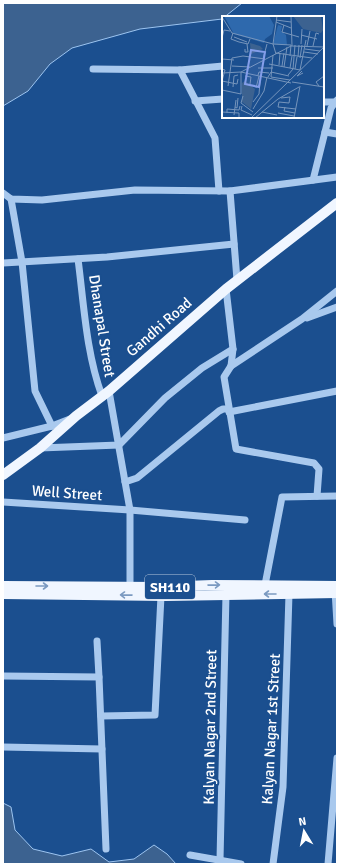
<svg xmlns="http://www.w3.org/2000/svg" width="340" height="867" font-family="Signika,sans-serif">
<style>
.water{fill:#3c6290;stroke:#9cc4f0}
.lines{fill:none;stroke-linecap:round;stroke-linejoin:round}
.minor{stroke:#a9c9ee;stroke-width:7}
.major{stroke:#f0f6ff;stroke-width:10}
.oneway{stroke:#7b9ac1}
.labels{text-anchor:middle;stroke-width:4;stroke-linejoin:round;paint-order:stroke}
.shield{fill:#1b4f8f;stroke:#bbcadd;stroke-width:1}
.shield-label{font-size:14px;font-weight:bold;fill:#fff}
.street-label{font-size:15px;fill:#fff;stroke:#1b4f8f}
.inset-road{fill:none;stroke:#7695bc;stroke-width:1}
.view{fill:#839eea;fill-opacity:0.15;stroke:#839eea;stroke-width:2}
.inset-edge{fill:none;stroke:#fff;stroke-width:2}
</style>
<rect width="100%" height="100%" fill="#1b4f8f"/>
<g class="water">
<path d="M 3,3 L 242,3 L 222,19 L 140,29 L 72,48 L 50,64 L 28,91 L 3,106 Z"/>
<path d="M 3,803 L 11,807 L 15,830 L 33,849 L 62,856 L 91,849 L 109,862 L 134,859 L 154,845 L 167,854 L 176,864 L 3,864 Z"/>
</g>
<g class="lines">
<g class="minor">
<path d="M 93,69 L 180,70 L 215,138 L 219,191"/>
<path d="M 180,70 L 223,66"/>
<path d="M 195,101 L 223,99"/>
<path d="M 323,102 L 337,102"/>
<path d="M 325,132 L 337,134"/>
<path d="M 313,180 L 331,108 L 337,100"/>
<path d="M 230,191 L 237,280"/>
<path d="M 3,193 L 11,199 L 42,200 L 135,190 L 230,191 L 337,177"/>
<path d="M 11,199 L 22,262 L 35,391 L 52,426"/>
<path d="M 78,259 C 84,305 86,352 102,396"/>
<path d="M 3,263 L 107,257 L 234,244"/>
<path d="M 226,289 L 233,349 L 231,366 L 224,377 L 236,449 L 314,463 L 319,469 L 317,496"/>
<path d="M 307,318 L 337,307"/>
<path d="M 231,366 L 302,319 L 337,291"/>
<path d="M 109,391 L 130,510 L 130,587"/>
<path d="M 229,412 L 337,391"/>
<path d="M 3,438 L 52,426 L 70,419"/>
<path d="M 40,448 L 119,445 L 165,398 L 202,368 L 233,349"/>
<path d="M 125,482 L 137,478 L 219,411 L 223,409 L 228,409"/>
<path d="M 3,502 L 130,510 L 245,520"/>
<path d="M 265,585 L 282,497 L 337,496"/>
<path d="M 335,590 L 337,624"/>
<path d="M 97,641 L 99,677"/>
<path d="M 3,676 L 99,677 L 106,849"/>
<path d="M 101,716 L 155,715 L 161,596"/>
<path d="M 3,747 L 102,749"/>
<path d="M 190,855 L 241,864"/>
<path d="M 220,860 L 226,594"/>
<path d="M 273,864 L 283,787 L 289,594"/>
<path d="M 328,864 L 337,758"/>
</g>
<g class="major">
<path d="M 3,475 L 40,448 L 76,416 L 109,391 L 226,289 L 337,203"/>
<path d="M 3,586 L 160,587 L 212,585 L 337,586"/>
<path d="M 3,594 L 166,596 L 337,593"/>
</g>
</g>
<defs><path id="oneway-shaft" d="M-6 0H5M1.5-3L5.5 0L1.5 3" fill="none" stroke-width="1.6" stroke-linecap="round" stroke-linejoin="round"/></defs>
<g class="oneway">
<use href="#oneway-shaft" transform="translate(214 585) rotate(-1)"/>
<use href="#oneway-shaft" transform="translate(42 586)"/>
<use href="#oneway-shaft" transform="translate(270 594) rotate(-180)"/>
<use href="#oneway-shaft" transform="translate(126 595) rotate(-179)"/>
</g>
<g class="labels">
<rect class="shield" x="145" y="575" width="50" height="24" rx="3"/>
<g class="shield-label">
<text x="170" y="592">SH110</text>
</g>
<g class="street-label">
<text transform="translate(102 326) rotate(81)" y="5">Dhanapal Street</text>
<text transform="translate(159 327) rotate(-41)" y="5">Gandhi Road</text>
<text transform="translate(67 493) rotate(4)" y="5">Well Street</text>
<text transform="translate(210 727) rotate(-89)" y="5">Kalyan Nagar 2nd Street</text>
<text transform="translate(271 729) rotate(-87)" y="5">Kalyan Nagar 1st Street</text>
</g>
</g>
<g transform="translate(222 16)">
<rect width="102" height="102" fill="#1b4f8f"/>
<path d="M 2,0 L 47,0 L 52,9 L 50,18 L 43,23 L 42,27 L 12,18 ZM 56,9 L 60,10 L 59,15 L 64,19 L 65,29 L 51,28 Z" fill="#2e69ad"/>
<path d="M 71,0 L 99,0 L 101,14 L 99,17 L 81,13 ZM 28,27 L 38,30 L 41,33 L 29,38 ZM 23,65 L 33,73 L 29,93 L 20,86 L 20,67 Z" fill="#3c6290"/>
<path class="inset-road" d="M 55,0 L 51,28 L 69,29 L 68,40M 69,0 L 70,30M 0,1 L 10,17 L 51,28 L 54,38M 54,4 L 69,6M 54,6 L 69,12M 62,9 L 60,16 L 77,21M 11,17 L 9,23 L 17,26 L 26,28 L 28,23M 79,19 L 95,23M 12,21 L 25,26M 0,22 L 2,14 L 8,15M 79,28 L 80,13M 85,30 L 88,15M 91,30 L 94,17 L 97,18M 23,33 L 23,36 L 26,36 L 25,28M 83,33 L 98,35M 82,36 L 96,38M 54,37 L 90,42M 51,39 L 49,61 L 68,64M 76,41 L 77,29M 10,42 L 21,40 L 43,43M 78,42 L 80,29M 0,43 L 12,44M 41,43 L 45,28M 47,48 L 78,54M 57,49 L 58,37M 10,50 L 28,51M 60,50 L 62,37M 62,51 L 65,31M 36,52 L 51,52M 68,52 L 70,40M 0,53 L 3,54 L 0,65M 73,53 L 75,41M 78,54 L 84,24M 80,55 L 75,60 L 81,57M 19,56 L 69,30 L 102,31M 19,56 L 69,67M 0,57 L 19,56M 36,59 L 37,56 L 47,57M 66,59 L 71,53 L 73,29M 23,60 L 29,61 L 28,68M 46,61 L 49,56 L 67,60M 0,65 L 15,68 L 16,63M 70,66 L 102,71M 6,70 L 10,42M 97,70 L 94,66 L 102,60M 11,71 L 12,60 L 16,59M 34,72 L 37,60M 0,74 L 19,78 L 19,56M 21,80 L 19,87 L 31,96M 59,82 L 68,81 L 67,87 L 57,86 L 56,91 L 74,93M 31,86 L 37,78 L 38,66M 20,90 L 19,94 L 30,99M 13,91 L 15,92 L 16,82M 63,91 L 62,95 L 73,97M 31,93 L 42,75 L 45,61M 0,96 L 17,97 L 17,102M 40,96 L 55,99M 5,97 L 5,93 L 17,94 L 18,90M 56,97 L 72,100M 12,99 L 14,84M 29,102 L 102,31M 33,102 L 56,83 L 77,71M 72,102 L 78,70"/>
<path class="view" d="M 29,34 L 43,36 L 37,71 L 23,68 Z"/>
<rect width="102" height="102" class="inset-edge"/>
</g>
<rect width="340" height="867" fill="none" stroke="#ffffff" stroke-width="8"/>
<g transform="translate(304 831) rotate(350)" stroke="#1b4f8f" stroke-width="3" paint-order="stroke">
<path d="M0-3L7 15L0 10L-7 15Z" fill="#ffffff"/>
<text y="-6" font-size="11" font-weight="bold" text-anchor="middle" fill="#ffffff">N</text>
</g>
</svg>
